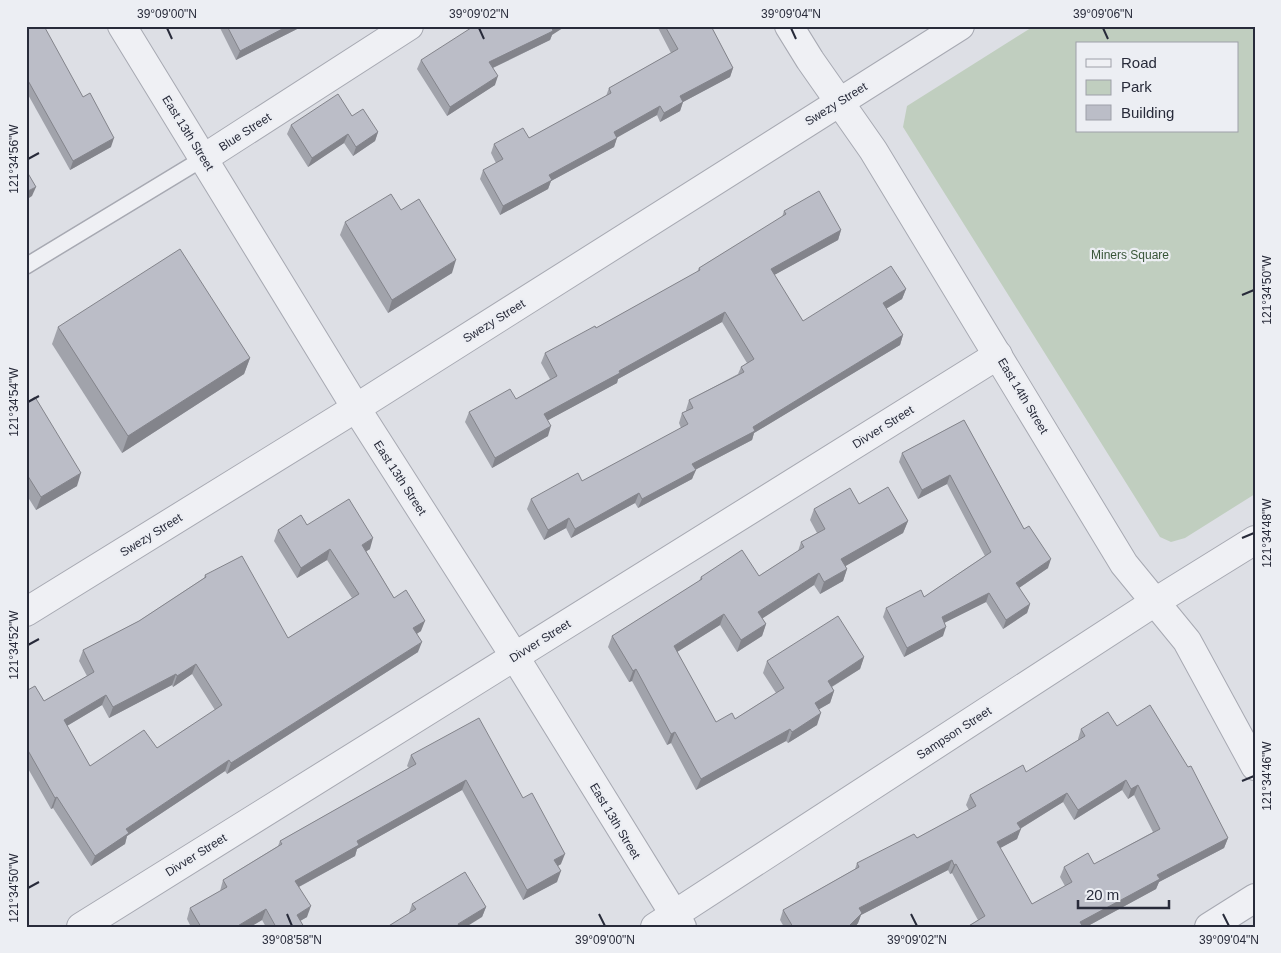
<svg xmlns="http://www.w3.org/2000/svg" width="1281" height="953" font-family="Arial,sans-serif">
<style>
.green{fill:#c0cebf;fill-rule:evenodd}
.lines{fill:none;stroke-linecap:round;stroke-linejoin:round}
.service-casing{stroke:#a7a9b2;stroke-width:18}
.minor-casing{stroke:#a7a9b2;stroke-width:30}
.service{stroke:#eff0f4;stroke-width:15}
.minor{stroke:#eff0f4;stroke-width:28}
.wall{fill:#a1a3ab;fill-rule:evenodd}
.shaded-wall{fill:#83848b}
.building{fill:#bbbdc7;stroke:#83848b;fill-rule:evenodd}
.ticks{fill:none;stroke:#282b3a;stroke-width:2}
.labels{text-anchor:middle;stroke-width:4.5;stroke-linejoin:round;paint-order:stroke}
.street-label{font-size:12px;fill:#282b3a;stroke:#eceef3}
.park-label{font-size:12px;fill:#375437;stroke:#eceef3}
.neatline{fill:none;stroke:#282b3a;stroke-width:2}
.ticks-label{font-size:12px;text-anchor:middle;fill:#282b3a}
</style>
<rect width="100%" height="100%" fill="#dddfe5"/>
<path class="green" d="M 1034,26 L 1255,26 L 1255,494 L 1185,538 L 1171,542 L 1160,537 L 903,127 L 907,106 ZM 1077,44 L 1237,44 L 1237,131 L 1077,131 Z"/>
<g class="lines">
<defs>
<path id="service" d="M 26,266 L 204,158"/>
<g id="minor">
<path d="M 122,26 L 356,408 L 515,657 L 682,927"/>
<path d="M 789,26 L 810,60 L 873,150 L 1124,564 L 1187,641 L 1255,766"/>
<path d="M 204,158 L 409,26"/>
<path d="M 26,612 L 356,408 L 960,26"/>
<path d="M 81,927 L 998,355"/>
<path d="M 655,927 L 1155,602 L 1255,540"/>
<path d="M 1209,927 L 1255,898"/>
</g>
</defs>
<use href="#service" class="service-casing"/>
<use href="#minor" class="minor-casing"/>
<use href="#service" class="service"/>
<use href="#minor" class="minor"/>
</g>
<g class="wall">
<path d="M 26,26 L 111,147 L 70,170 L 26,91 Z"/>
<path d="M 219,26 L 303,26 L 236,60 Z"/>
<path d="M 657,26 L 711,26 L 733,68 L 730,77 L 683,102 L 680,111 L 660,122 L 657,115 L 617,137 L 614,147 L 551,181 L 548,189 L 500,215 L 480,179 L 483,170 L 496,163 L 491,153 L 494,144 L 529,138 L 606,96 L 609,88 L 671,53 Z"/>
<path d="M 552,35 L 550,40 L 493,68 L 495,85 L 447,116 L 417,69 L 421,60 Z"/>
<path d="M 352,116 L 378,132 L 375,141 L 353,156 L 344,143 L 308,167 L 287,134 L 291,125 Z"/>
<path d="M 401,210 L 452,273 L 388,313 L 340,235 L 345,222 Z"/>
<path d="M 784,211 L 841,230 L 838,240 L 774,275 L 803,321 L 906,289 L 902,299 L 886,309 L 903,335 L 900,345 L 754,433 L 752,440 L 695,470 L 692,479 L 638,508 L 635,503 L 571,538 L 566,528 L 544,540 L 527,509 L 531,499 L 582,481 L 681,428 L 679,423 L 682,413 L 686,411 L 686,410 L 689,400 L 738,374 L 741,367 L 747,363 L 722,322 L 618,379 L 617,383 L 548,420 L 548,436 L 492,468 L 465,422 L 469,412 L 516,399 L 550,379 L 541,363 L 545,353 L 596,328 L 697,272 L 699,268 L 782,217 Z"/>
<path d="M 58,327 L 250,358 L 244,374 L 122,453 L 52,344 Z"/>
<path d="M 26,403 L 77,486 L 36,510 L 26,494 Z"/>
<path d="M 964,420 L 1024,529 L 1048,568 L 1019,588 L 1030,604 L 1027,613 L 1003,629 L 986,602 L 944,623 L 943,636 L 904,657 L 883,617 L 886,608 L 924,597 L 985,556 L 947,484 L 918,499 L 899,462 L 902,453 Z"/>
<path d="M 859,504 L 908,521 L 903,533 L 845,566 L 847,569 L 843,581 L 820,594 L 814,585 L 762,618 L 766,624 L 762,636 L 737,652 L 720,625 L 677,652 L 716,722 L 735,719 L 776,693 L 763,673 L 767,661 L 864,657 L 860,669 L 832,687 L 834,691 L 830,703 L 819,709 L 817,725 L 788,743 L 786,741 L 696,790 L 671,743 L 667,745 L 632,681 L 629,682 L 608,647 L 612,636 L 699,581 L 701,577 L 759,576 L 798,551 L 801,542 L 817,533 L 810,520 L 814,509 Z"/>
<path d="M 307,525 L 370,549 L 366,551 L 394,598 L 421,631 L 417,634 L 418,652 L 227,774 L 225,771 L 127,836 L 125,844 L 91,866 L 53,808 L 51,809 L 26,765 L 26,691 L 44,701 L 87,676 L 79,661 L 83,650 L 139,621 L 204,578 L 205,575 L 288,638 L 352,598 L 327,560 L 297,578 L 274,541 L 278,530 ZM 192,674 L 215,710 L 157,748 L 90,766 L 67,726 L 102,705 L 109,718 L 172,685 L 173,687 Z"/>
<path d="M 1117,726 L 1228,838 L 1224,848 L 1159,882 L 1156,889 L 1086,927 L 967,927 L 978,920 L 952,873 L 950,874 L 948,870 L 861,915 L 858,923 L 855,927 L 784,927 L 780,920 L 783,910 L 855,869 L 857,863 L 917,838 L 969,810 L 966,805 L 970,795 L 1026,772 L 1078,740 L 1078,739 L 1081,729 ZM 1122,790 L 1128,799 L 1134,795 L 1153,832 L 1094,864 L 1064,867 L 1060,877 L 1065,886 L 1032,904 L 1000,848 L 1017,839 L 1020,829 L 1063,802 L 1074,820 Z"/>
<path d="M 411,755 L 523,798 L 561,864 L 558,866 L 557,882 L 523,900 L 462,790 L 357,849 L 355,856 L 299,887 L 307,917 L 300,921 L 304,927 L 266,927 L 262,920 L 250,927 L 191,927 L 187,919 L 190,908 L 220,891 L 223,880 L 278,846 L 280,841 L 409,768 L 407,766 Z"/>
<path d="M 412,904 L 486,907 L 482,917 L 409,913 Z"/>
</g>
<g class="shaded-wall">
<path d="M 288,26 L 303,26 L 236,60 L 240,51 Z"/>
<path d="M 555,26 L 566,26 L 552,35 L 550,40 L 486,71 L 489,62 Z"/>
<path d="M 733,68 L 730,77 L 683,102 L 680,111 L 660,122 L 664,113 L 680,96 Z"/>
<path d="M 498,76 L 495,85 L 447,116 L 450,107 Z"/>
<path d="M 660,106 L 657,115 L 611,141 L 614,132 Z"/>
<path d="M 378,132 L 375,141 L 353,156 L 356,147 Z"/>
<path d="M 348,134 L 344,143 L 308,167 L 312,158 Z"/>
<path d="M 114,138 L 111,147 L 70,170 L 73,161 Z"/>
<path d="M 617,138 L 614,147 L 551,181 L 548,189 L 500,215 L 503,206 L 549,175 Z"/>
<path d="M 36,187 L 32,196 L 26,200 L 26,192 Z"/>
<path d="M 841,230 L 838,240 L 767,279 L 771,269 Z"/>
<path d="M 456,260 L 452,273 L 388,313 L 392,300 Z"/>
<path d="M 906,289 L 902,299 L 879,313 L 883,303 Z"/>
<path d="M 725,312 L 722,322 L 618,379 L 617,383 L 541,424 L 544,414 L 619,371 Z"/>
<path d="M 903,335 L 900,345 L 754,433 L 752,440 L 689,473 L 692,464 Z"/>
<path d="M 250,358 L 244,374 L 122,453 L 128,436 Z"/>
<path d="M 551,426 L 548,436 L 492,468 L 495,458 Z"/>
<path d="M 696,470 L 692,479 L 638,508 L 642,499 Z"/>
<path d="M 81,473 L 77,486 L 36,510 L 41,497 Z"/>
<path d="M 950,475 L 947,484 L 918,499 L 922,490 Z"/>
<path d="M 639,493 L 635,503 L 571,538 L 575,529 Z"/>
<path d="M 569,518 L 566,528 L 544,540 L 548,530 Z"/>
<path d="M 908,521 L 903,533 L 837,571 L 841,559 Z"/>
<path d="M 373,538 L 370,549 L 359,556 L 362,545 Z"/>
<path d="M 330,549 L 327,560 L 297,578 L 301,568 Z"/>
<path d="M 1051,559 L 1048,568 L 1013,592 L 1016,583 Z"/>
<path d="M 847,569 L 843,581 L 820,594 L 824,582 Z"/>
<path d="M 819,573 L 814,585 L 754,624 L 758,612 Z"/>
<path d="M 989,593 L 986,602 L 938,626 L 942,617 Z"/>
<path d="M 1030,604 L 1027,613 L 1003,629 L 1006,620 Z"/>
<path d="M 724,614 L 720,625 L 669,657 L 674,646 Z"/>
<path d="M 425,621 L 421,631 L 409,638 L 413,628 Z"/>
<path d="M 766,624 L 762,636 L 737,652 L 741,640 Z"/>
<path d="M 946,627 L 943,636 L 904,657 L 907,648 Z"/>
<path d="M 422,642 L 418,652 L 227,774 L 231,763 Z"/>
<path d="M 864,657 L 860,669 L 823,692 L 828,681 Z"/>
<path d="M 196,664 L 192,674 L 173,687 L 177,676 Z"/>
<path d="M 636,669 L 632,681 L 629,682 L 633,671 Z"/>
<path d="M 176,674 L 172,685 L 109,718 L 113,707 Z"/>
<path d="M 834,691 L 830,703 L 811,714 L 815,703 Z"/>
<path d="M 106,695 L 102,705 L 60,730 L 64,720 Z"/>
<path d="M 821,713 L 817,725 L 788,743 L 792,732 Z"/>
<path d="M 790,729 L 786,741 L 696,790 L 701,779 Z"/>
<path d="M 675,732 L 671,743 L 667,745 L 671,734 Z"/>
<path d="M 229,760 L 225,771 L 127,836 L 125,844 L 91,866 L 95,856 L 126,829 Z"/>
<path d="M 466,780 L 462,790 L 357,849 L 355,856 L 291,891 L 295,881 L 357,841 Z"/>
<path d="M 1126,780 L 1122,790 L 1074,820 L 1078,810 Z"/>
<path d="M 1138,785 L 1134,795 L 1128,799 L 1131,789 Z"/>
<path d="M 1067,793 L 1063,802 L 1013,833 L 1017,823 Z"/>
<path d="M 57,797 L 53,808 L 51,809 L 55,798 Z"/>
<path d="M 1021,829 L 1017,839 L 993,852 L 997,842 Z"/>
<path d="M 1228,838 L 1224,848 L 1159,882 L 1156,889 L 1086,927 L 1079,927 L 1080,922 L 1157,875 Z"/>
<path d="M 565,854 L 561,864 L 551,870 L 554,860 Z"/>
<path d="M 952,860 L 948,870 L 861,915 L 858,923 L 855,927 L 848,927 L 859,908 Z"/>
<path d="M 956,864 L 952,873 L 950,874 L 954,865 Z"/>
<path d="M 561,871 L 557,882 L 523,900 L 527,890 Z"/>
<path d="M 311,906 L 307,917 L 293,925 L 297,915 Z"/>
<path d="M 486,907 L 482,917 L 466,927 L 457,927 L 458,924 Z"/>
<path d="M 266,909 L 262,920 L 250,927 L 236,927 Z"/>
</g>
<g class="building">
<path d="M 26,26 L 44,26 L 83,97 L 90,93 L 114,138 L 73,161 L 26,77 Z"/>
<path d="M 227,26 L 288,26 L 240,51 Z"/>
<path d="M 474,26 L 555,26 L 552,28 L 553,31 L 489,62 L 498,76 L 450,107 L 421,60 Z"/>
<path d="M 665,26 L 711,26 L 733,68 L 680,96 L 683,102 L 664,113 L 660,106 L 614,132 L 617,138 L 549,175 L 552,180 L 503,206 L 483,170 L 503,159 L 494,144 L 523,128 L 529,138 L 611,93 L 609,88 L 678,49 Z"/>
<path d="M 338,94 L 352,116 L 363,109 L 378,132 L 356,147 L 348,134 L 312,158 L 291,125 Z"/>
<path d="M 26,170 L 36,187 L 26,192 Z"/>
<path d="M 819,191 L 841,230 L 771,269 L 803,321 L 891,266 L 906,289 L 883,303 L 903,335 L 753,427 L 755,431 L 692,464 L 696,470 L 642,499 L 639,493 L 575,529 L 569,518 L 548,530 L 531,499 L 578,473 L 582,481 L 688,424 L 682,413 L 693,408 L 689,400 L 744,372 L 741,367 L 754,359 L 725,312 L 619,371 L 620,373 L 544,414 L 551,426 L 495,458 L 469,412 L 510,389 L 516,399 L 557,376 L 545,353 L 595,326 L 596,328 L 700,270 L 699,268 L 786,214 L 784,211 Z"/>
<path d="M 391,194 L 401,210 L 419,199 L 456,260 L 392,300 L 345,222 Z"/>
<path d="M 180,249 L 250,358 L 128,436 L 58,327 Z"/>
<path d="M 35,397 L 81,473 L 41,497 L 26,473 L 26,403 Z"/>
<path d="M 964,420 L 1024,529 L 1029,526 L 1051,559 L 1016,583 L 1030,604 L 1006,620 L 989,593 L 942,617 L 946,627 L 907,648 L 886,608 L 921,590 L 924,597 L 991,552 L 950,475 L 922,490 L 902,453 Z"/>
<path d="M 888,487 L 908,521 L 841,559 L 847,569 L 824,582 L 819,573 L 758,612 L 766,624 L 741,640 L 724,614 L 674,646 L 716,722 L 732,713 L 735,719 L 784,688 L 767,661 L 838,616 L 864,657 L 828,681 L 834,691 L 815,703 L 821,713 L 792,732 L 790,729 L 701,779 L 675,732 L 671,734 L 636,669 L 633,671 L 612,636 L 702,579 L 701,577 L 742,550 L 759,576 L 804,547 L 801,542 L 825,529 L 814,509 L 850,488 L 859,504 Z"/>
<path d="M 349,499 L 373,538 L 362,545 L 394,598 L 406,590 L 425,621 L 413,628 L 422,642 L 231,763 L 229,760 L 126,829 L 129,833 L 95,856 L 57,797 L 55,798 L 26,747 L 26,691 L 35,686 L 44,701 L 94,672 L 83,650 L 139,621 L 206,577 L 205,575 L 242,556 L 288,638 L 359,594 L 330,549 L 301,568 L 278,530 L 301,515 L 307,525 ZM 196,664 L 222,705 L 157,748 L 144,730 L 90,766 L 64,720 L 106,695 L 113,707 L 176,674 L 177,676 Z"/>
<path d="M 1150,705 L 1188,767 L 1191,766 L 1228,838 L 1157,875 L 1160,879 L 1080,922 L 1083,927 L 967,927 L 985,916 L 956,864 L 954,865 L 952,860 L 859,908 L 862,913 L 848,927 L 793,927 L 783,910 L 859,867 L 857,863 L 914,834 L 917,838 L 976,806 L 970,795 L 1023,765 L 1026,772 L 1085,736 L 1081,729 L 1108,712 L 1117,726 ZM 1126,780 L 1131,789 L 1138,785 L 1160,829 L 1094,864 L 1088,853 L 1064,867 L 1072,882 L 1032,904 L 997,842 L 1021,829 L 1017,823 L 1067,793 L 1078,810 Z"/>
<path d="M 479,718 L 523,798 L 532,793 L 565,854 L 554,860 L 561,871 L 527,890 L 466,780 L 357,841 L 359,845 L 295,881 L 311,906 L 297,915 L 304,927 L 276,927 L 266,909 L 236,927 L 201,927 L 190,908 L 227,887 L 223,880 L 282,844 L 280,841 L 416,764 L 411,755 Z"/>
<path d="M 465,872 L 486,907 L 458,924 L 460,927 L 387,927 L 416,909 L 412,904 Z"/>
</g>
<path class="ticks" d="M 167,28 L 172,39M 479,28 L 484,39M 791,28 L 796,39M 1103,28 L 1108,39M 28,159 L 39,153M 1242,295 L 1254,290M 28,402 L 39,396M 1242,538 L 1254,533M 28,645 L 39,639M 1242,781 L 1254,776M 28,888 L 39,882M 287,914 L 292,926M 599,914 L 605,926M 911,914 L 917,926M 1223,914 L 1229,926"/>
<g class="labels">
<g class="street-label">
<text transform="translate(836 104) rotate(-32)" y="4">Swezy Street</text>
<text transform="translate(245 132) rotate(-33)" y="4">Blue Street</text>
<text transform="translate(188 133) rotate(58)" y="4">East 13th Street</text>
<text transform="translate(494 321) rotate(-32)" y="4">Swezy Street</text>
<text transform="translate(1023 396) rotate(59)" y="4">East 14th Street</text>
<text transform="translate(883 427) rotate(-32)" y="4">Divver Street</text>
<text transform="translate(400 478) rotate(57)" y="4">East 13th Street</text>
<text transform="translate(151 535) rotate(-32)" y="4">Swezy Street</text>
<text transform="translate(540 641) rotate(-32)" y="4">Divver Street</text>
<text transform="translate(954 733) rotate(-33)" y="4">Sampson Street</text>
<text transform="translate(615 821) rotate(59)" y="4">East 13th Street</text>
<text transform="translate(196 855) rotate(-32)" y="4">Divver Street</text>
</g>
<g class="park-label">
<text x="1130" y="259">Miners Square</text>
</g>
</g>
<rect width="1281" height="953" fill="none" stroke="#eceef3" stroke-width="55"/>
<rect x="1076" y="42" width="162" height="90" fill="#eceef3" stroke="#9ea0a9"/>
<rect x="1086" y="59" width="25" height="8" fill="#eff0f4" stroke="#9ea0a9"/>
<text x="1121" y="68" font-size="15" fill="#282b3a">Road</text>
<rect x="1086" y="80" width="25" height="15" fill="#c0cebf" stroke="#9ea0a9"/>
<text x="1121" y="92" font-size="15" fill="#282b3a">Park</text>
<rect x="1086" y="105" width="25" height="15" fill="#bbbdc7" stroke="#9ea0a9"/>
<text x="1121" y="118" font-size="15" fill="#282b3a">Building</text>
<path d="M1078 900v8h91v-8" fill="none" stroke="#282b3a" stroke-width="2.5"/>
<text x="1086" y="900" font-size="15" fill="#282b3a" stroke="#eceef3" stroke-width="4" paint-order="stroke">20 m</text>
<rect x="28" y="28" width="1226" height="898" class="neatline"/>
<g class="ticks-label">
<text x="167" y="18">39°09'00"N</text>
<text x="479" y="18">39°09'02"N</text>
<text x="791" y="18">39°09'04"N</text>
<text x="1103" y="18">39°09'06"N</text>
<text transform="translate(14 159) rotate(-90)" y="4">121°34'56"W</text>
<text transform="translate(1267 290) rotate(-90)" y="4">121°34'50"W</text>
<text transform="translate(14 402) rotate(-90)" y="4">121°34'54"W</text>
<text transform="translate(1267 533) rotate(-90)" y="4">121°34'48"W</text>
<text transform="translate(14 645) rotate(-90)" y="4">121°34'52"W</text>
<text transform="translate(1267 776) rotate(-90)" y="4">121°34'46"W</text>
<text transform="translate(14 888) rotate(-90)" y="4">121°34'50"W</text>
<text x="292" y="944">39°08'58"N</text>
<text x="605" y="944">39°09'00"N</text>
<text x="917" y="944">39°09'02"N</text>
<text x="1229" y="944">39°09'04"N</text>
</g>
</svg>
